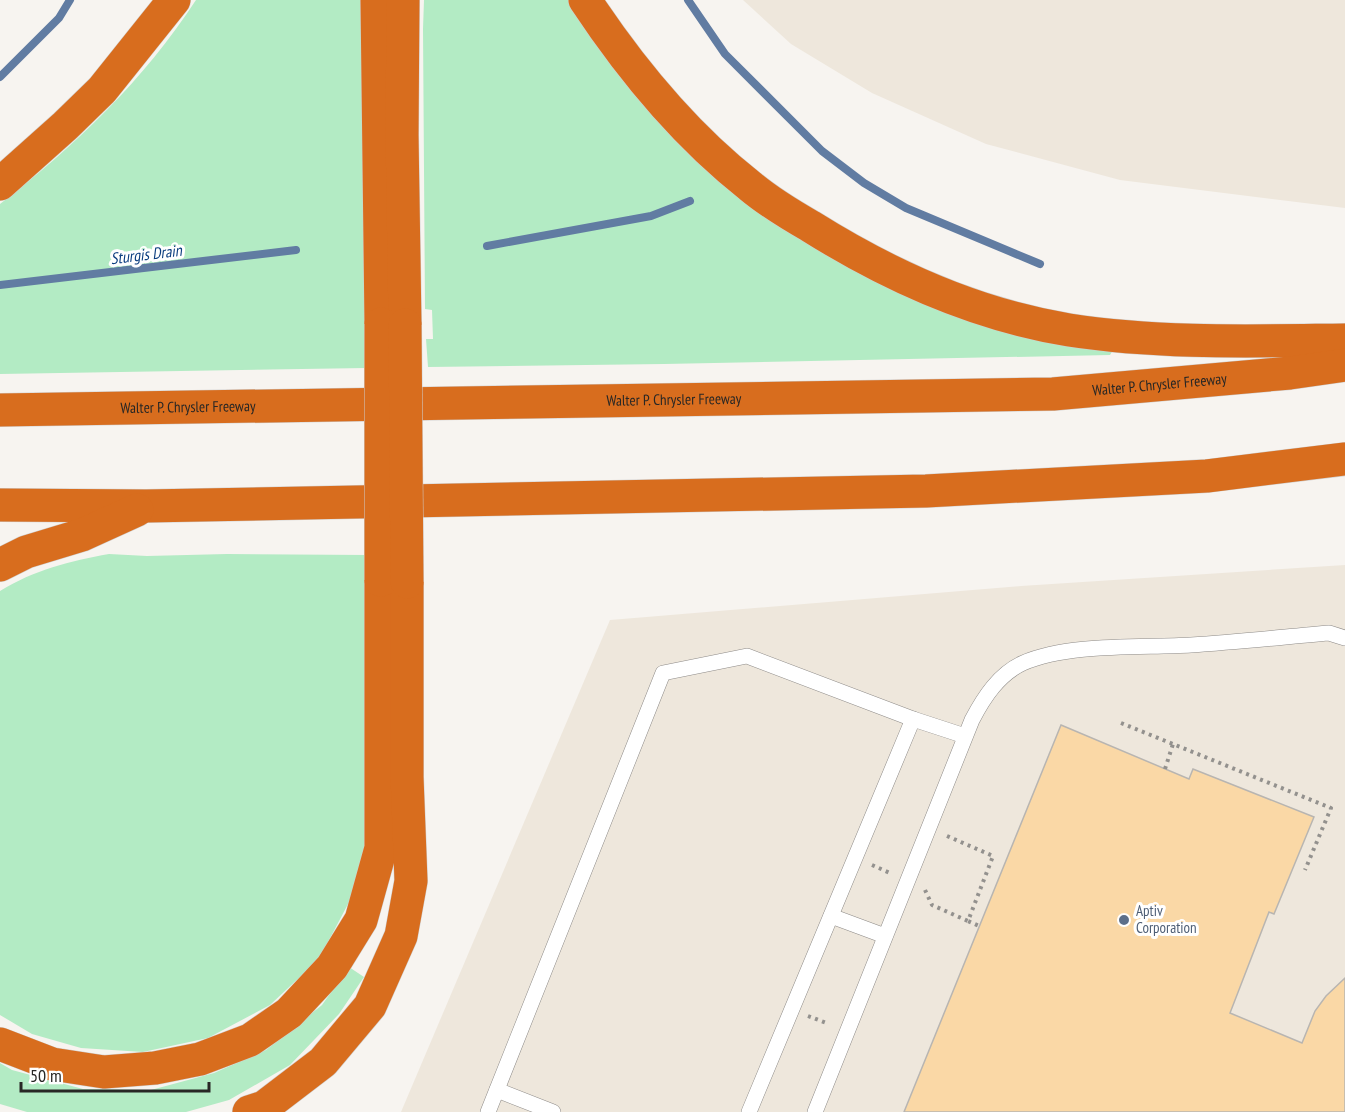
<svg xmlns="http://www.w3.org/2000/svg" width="1345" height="1112" font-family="'PT Sans Narrow',sans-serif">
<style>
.built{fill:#eee7dc}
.green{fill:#b3ebc4}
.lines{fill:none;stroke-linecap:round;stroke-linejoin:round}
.stream{stroke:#617ca2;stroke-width:8}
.building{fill:#fad8a6;stroke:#b8b5b1;stroke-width:1.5}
.lane-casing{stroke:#8e8b88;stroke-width:16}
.highway-casing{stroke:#d0cfcf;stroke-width:34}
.path{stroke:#93918e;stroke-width:4;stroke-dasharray:3 4.5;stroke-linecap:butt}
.lane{stroke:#fff;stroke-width:15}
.highway{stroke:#d86d1e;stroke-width:33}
.highway-bridge-casing{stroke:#d0cfcf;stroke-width:34;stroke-linecap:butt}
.highway-bridge{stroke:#d86d1e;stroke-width:33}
.service-dot{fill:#5c6f8a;stroke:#fff;stroke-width:2}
.labels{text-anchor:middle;stroke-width:6;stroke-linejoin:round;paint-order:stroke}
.street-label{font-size:15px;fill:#282725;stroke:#fff}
.service-label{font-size:15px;fill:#4e5e75;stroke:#fff;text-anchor:start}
.water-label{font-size:16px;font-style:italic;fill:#0b3d7f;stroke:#fff}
</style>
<rect width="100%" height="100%" fill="#f7f4f0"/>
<g class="built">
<path d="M 743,0 L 1345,0 L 1345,208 L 1120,180 L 986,144 L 872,93 L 791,44 Z"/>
<path d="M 1345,565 L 1345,1112 L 401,1112 L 610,620 L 1021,586 Z"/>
</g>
<g class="green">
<path d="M 196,0 L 361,0 L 366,368 L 0,374 L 0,204 C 75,146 144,80 196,0 Z"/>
<path d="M 424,0 L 569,0 L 784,227 L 1114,348 L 1110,355 L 664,364 L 428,367 L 426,339 L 433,339 L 432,310 L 425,309 L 423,29 Z"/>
<path d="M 109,554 L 147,556 L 227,554 L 367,555 L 369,837 L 357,887 L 319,959 L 270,1005 L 208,1038 L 143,1052 L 81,1048 L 32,1034 L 0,1015 L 0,591 C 34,570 70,561 109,554 Z"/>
<path d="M 349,967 L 364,977 L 339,1014 L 290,1065 L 229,1100 L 186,1112 L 27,1112 L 0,1104 L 0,1063 L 12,1070 L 83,1089 L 151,1090 L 214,1073 L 266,1050 L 322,1005 Z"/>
</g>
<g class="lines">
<g class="stream">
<path d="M 688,0 L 725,54 L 822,151 L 864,183 L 906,208 L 1040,264"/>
<path d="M 0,77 L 59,18 L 70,0"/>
<path d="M 487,246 L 651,216 L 690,201"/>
<path d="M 0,285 L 296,250"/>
</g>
</g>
<path class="building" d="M 1061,725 L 1189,779 L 1193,769 L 1314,817 L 1274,914 L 1269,912 L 1230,1013 L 1302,1043 L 1315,1011 L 1326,996 L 1345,978 L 1345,1112 L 904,1112 Z"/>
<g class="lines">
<defs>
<g id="lane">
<path d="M 831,916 L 885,936"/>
<path d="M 497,1090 L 553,1112"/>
<path d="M 488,1112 L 663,673 L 747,656 L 913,719 L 965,736"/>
<path d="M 749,1112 L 913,719"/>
<path d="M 815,1112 L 972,720 C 984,697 999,674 1023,663 C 1069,643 1141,648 1191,645 C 1237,642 1283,637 1329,633 L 1345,638"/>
</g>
<g id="highway">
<path d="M 377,0 L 381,324"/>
<path d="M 403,0 L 402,135 L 405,325"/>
<path d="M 585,0 C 630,68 685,135 750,186 C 768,201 789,214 810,226 C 888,275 977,315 1069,330 C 1160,344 1253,341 1345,340"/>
<path d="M 0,184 L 65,126 L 102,90 L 174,0"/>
<path id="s1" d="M 0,410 L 1053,394 L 1290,373 L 1345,365"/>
<path d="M 0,505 L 146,506 L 926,491 L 1207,476 L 1345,459"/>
<path d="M 0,565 L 26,552 L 82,535 L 137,510"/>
<path d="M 0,1044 L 52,1064 L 104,1072 L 155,1068 L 200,1059 L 250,1040 L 289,1013 L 332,967 L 361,920 L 381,848 L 381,580"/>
<path d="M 249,1112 L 264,1107 L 323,1062 L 370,1006 L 401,936 L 411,881 L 407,777 L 407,582"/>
</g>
</defs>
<use href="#lane" class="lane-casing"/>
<use href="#highway" class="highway-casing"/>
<g class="path">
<path d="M 1121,723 L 1331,808 L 1305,870"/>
<path d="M 1165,769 L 1173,744"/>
<path d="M 947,836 L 993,856 L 968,921 L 979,926"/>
<path d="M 872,865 L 890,873"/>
<path d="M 925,890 L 932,905 L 968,921"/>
<path d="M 808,1016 L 829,1024"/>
</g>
<use href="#lane" class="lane"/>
<use href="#highway" class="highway"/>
<defs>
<g id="highway-bridge">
<path d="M 381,324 L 381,580"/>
<path d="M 405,325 L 407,582"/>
</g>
</defs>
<use href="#highway-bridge" class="highway-bridge-casing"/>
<use href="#highway-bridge" class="highway-bridge"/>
</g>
<circle class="service-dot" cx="1124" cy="920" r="6"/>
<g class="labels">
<g class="street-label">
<text dy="5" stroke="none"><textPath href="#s1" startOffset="1160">Walter P. Chrysler Freeway</textPath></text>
<text dy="5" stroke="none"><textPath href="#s1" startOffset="674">Walter P. Chrysler Freeway</textPath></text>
<text dy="5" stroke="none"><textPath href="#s1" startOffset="188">Walter P. Chrysler Freeway</textPath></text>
</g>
<g class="service-label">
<text x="1136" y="916">Aptiv<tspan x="1136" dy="17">Corporation</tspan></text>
</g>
<g class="water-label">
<text transform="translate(146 254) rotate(-7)" y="6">Sturgis Drain</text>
</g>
</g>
<path d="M21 1082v9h188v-9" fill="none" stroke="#282725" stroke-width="3"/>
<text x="30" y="1082" font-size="18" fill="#282725" stroke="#ffffff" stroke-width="4.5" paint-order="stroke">50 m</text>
</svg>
